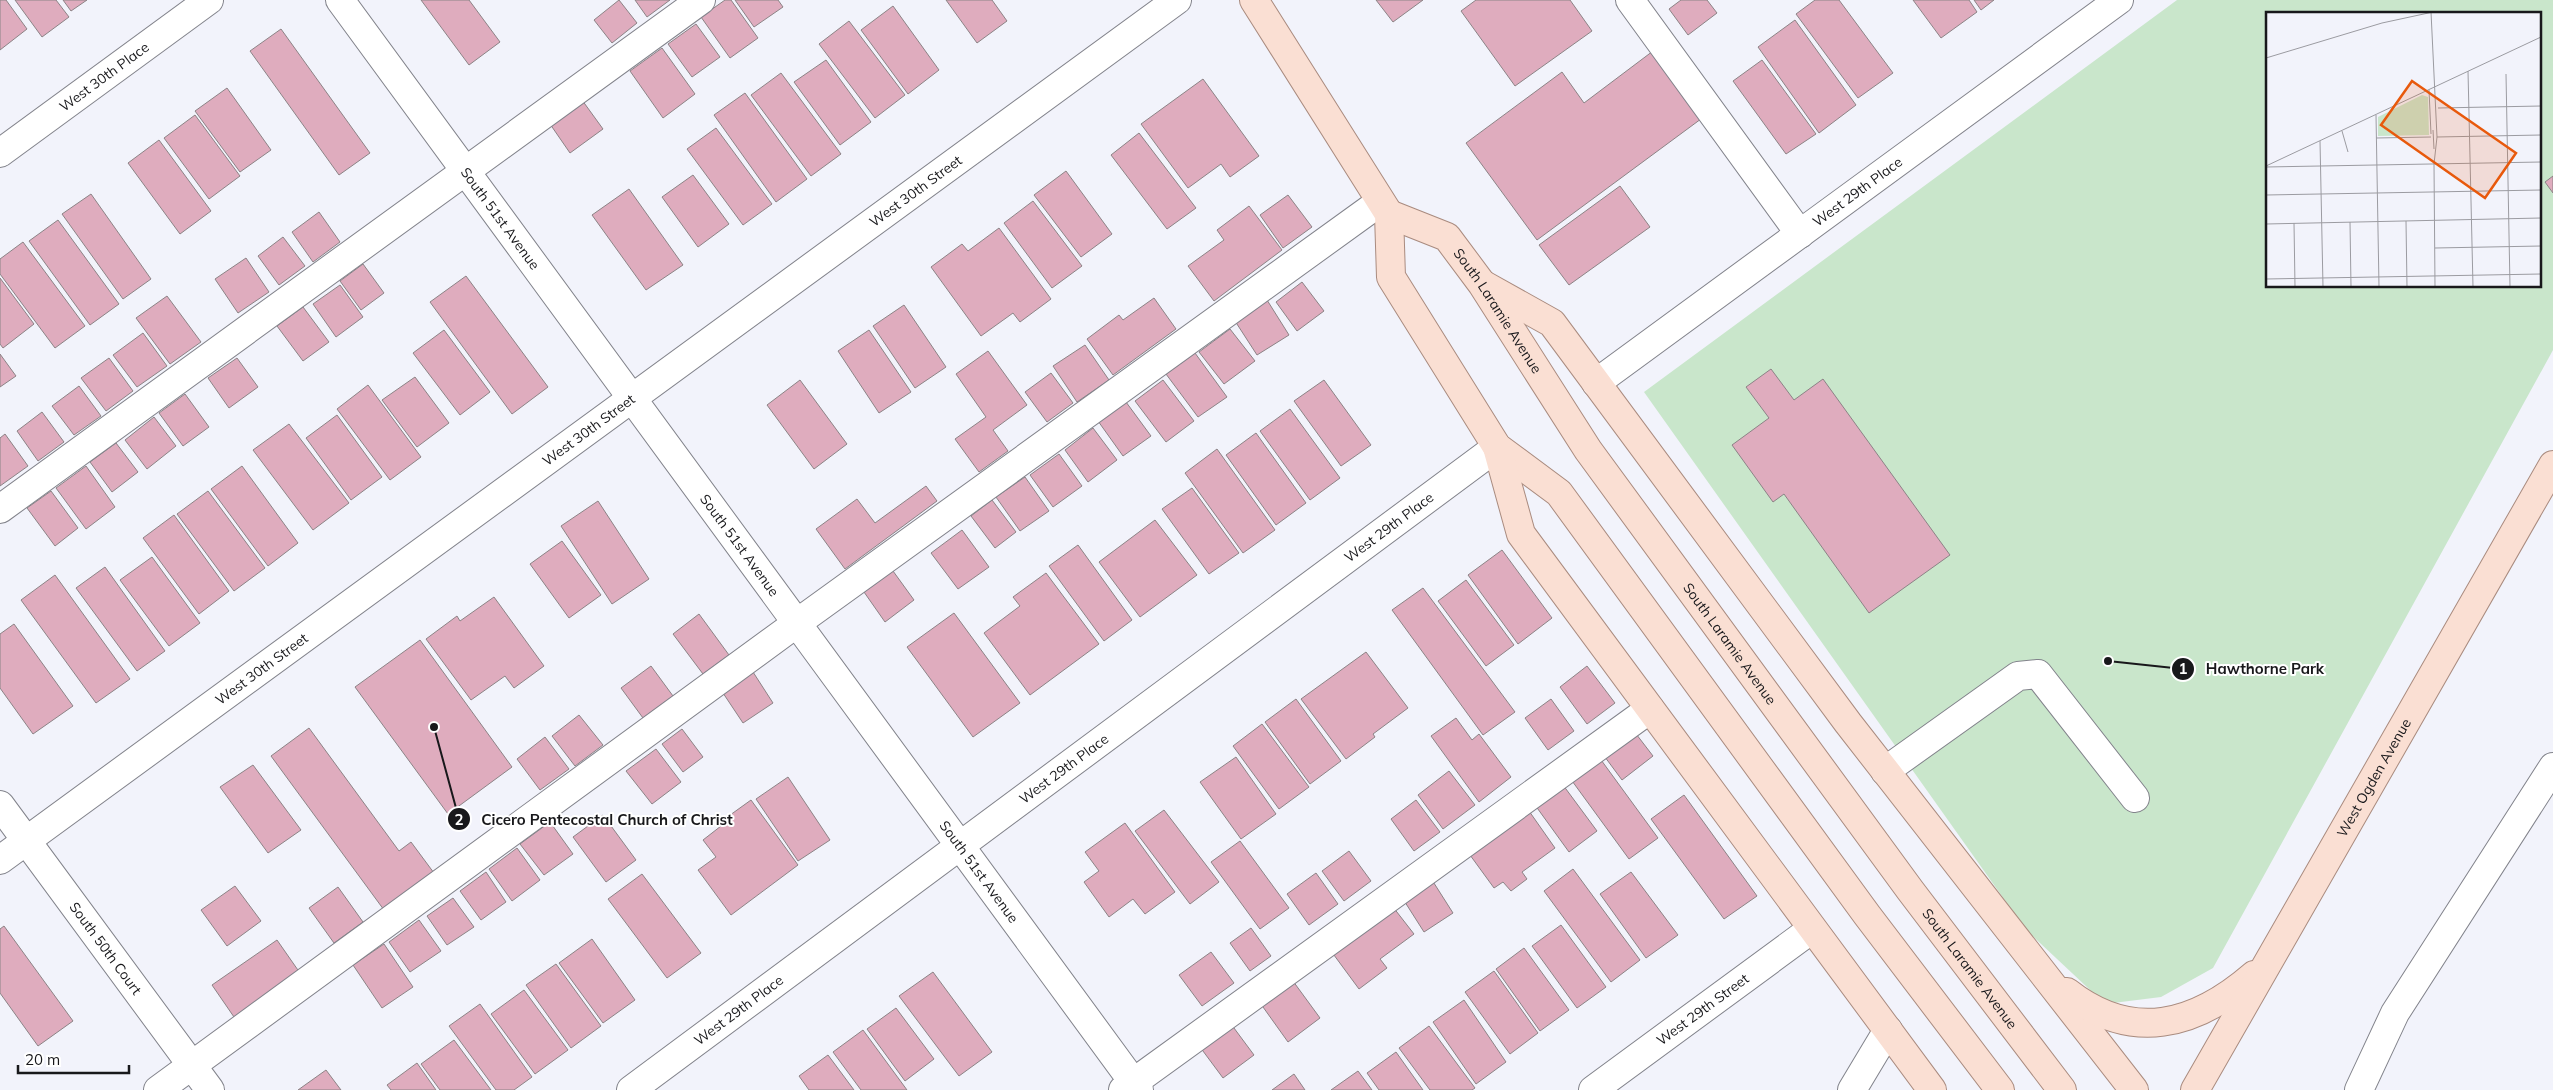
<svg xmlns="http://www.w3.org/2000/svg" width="2553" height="1090" font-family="Mulish,sans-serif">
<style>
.green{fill:#c9e6cb;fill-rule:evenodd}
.building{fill:#dfacbe;stroke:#8c8386}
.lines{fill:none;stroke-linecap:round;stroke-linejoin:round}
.minor-casing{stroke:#82838b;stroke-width:30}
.major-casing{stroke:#a98b7f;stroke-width:30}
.minor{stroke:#fff;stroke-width:28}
.major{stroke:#fadfd3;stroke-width:28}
.labels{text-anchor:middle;stroke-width:4;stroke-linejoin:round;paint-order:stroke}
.street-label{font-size:14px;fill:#18181b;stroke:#fff}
.inset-road{fill:none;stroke:#9b9ba1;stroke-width:1}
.view{fill:#e8590c;fill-opacity:0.15;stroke:#e8590c;stroke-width:2.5}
.inset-edge{fill:none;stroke:#18181b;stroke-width:2.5}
.leader{fill:none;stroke:#18181b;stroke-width:2}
.callout-dot{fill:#18181b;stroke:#fff;stroke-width:2}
.mark-label{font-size:15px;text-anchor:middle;font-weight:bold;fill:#fff}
.callout-label{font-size:15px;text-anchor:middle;font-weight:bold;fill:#18181b;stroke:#fff;stroke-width:4;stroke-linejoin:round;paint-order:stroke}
</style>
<rect width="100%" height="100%" fill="#f2f3fb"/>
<path class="green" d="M 2177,0 L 2553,0 L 2553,350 L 2213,968 L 2161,997 L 2105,1004 L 2026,930 L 1644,392 ZM 2267,14 L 2539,14 L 2539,286 L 2267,286 Z"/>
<g class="building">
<path d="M 0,0 L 6,0 L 27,29 L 0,50 Z"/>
<path d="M 15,0 L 56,0 L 69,17 L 42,37 Z"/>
<path d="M 63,0 L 87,0 L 71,11 Z"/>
<path d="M 421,0 L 469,0 L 500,42 L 469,65 Z"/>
<path d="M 619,0 L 637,23 L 612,43 L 594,20 Z"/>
<path d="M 635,0 L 670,0 L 647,17 Z"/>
<path d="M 725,0 L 731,0 L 758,38 L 730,58 L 701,17 Z"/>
<path d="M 735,0 L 778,0 L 783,7 L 754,27 Z"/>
<path d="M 946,0 L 992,0 L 1007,21 L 977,43 Z"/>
<path d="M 1376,0 L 1423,0 L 1393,22 Z"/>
<path d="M 1476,0 L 1570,0 L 1592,31 L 1515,86 L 1461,11 Z"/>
<path d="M 1681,0 L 1707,0 L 1717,13 L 1688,35 L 1669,9 Z"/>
<path d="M 1815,0 L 1839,0 L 1893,73 L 1858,98 L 1796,14 Z"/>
<path d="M 1913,0 L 1969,0 L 1977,12 L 1941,38 Z"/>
<path d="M 1974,0 L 1994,0 L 1981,10 Z"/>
<path d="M 893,6 L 939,70 L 908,94 L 861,30 Z"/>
<path d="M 1795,20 L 1856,105 L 1819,133 L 1758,47 Z"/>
<path d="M 849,21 L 905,95 L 875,118 L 819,44 Z"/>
<path d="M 696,24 L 720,57 L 692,77 L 668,44 Z"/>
<path d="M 281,29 L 370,153 L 339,175 L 250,51 Z"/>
<path d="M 662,48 L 695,94 L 663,118 L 630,71 Z"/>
<path d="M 1657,48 L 1705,116 L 1537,240 L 1466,143 L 1562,72 L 1584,103 Z"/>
<path d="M 826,60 L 871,122 L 840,145 L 794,82 Z"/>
<path d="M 1762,60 L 1816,134 L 1786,154 L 1733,81 Z"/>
<path d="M 781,73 L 841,154 L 811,176 L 751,95 Z"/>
<path d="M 1203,79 L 1259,156 L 1230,177 L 1221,164 L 1188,188 L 1141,124 Z"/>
<path d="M 227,88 L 271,150 L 240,172 L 195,111 Z"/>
<path d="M 745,93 L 807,179 L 776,202 L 714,115 Z"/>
<path d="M 582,100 L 603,129 L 570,153 L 550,124 Z"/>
<path d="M 195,115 L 240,176 L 209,199 L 164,138 Z"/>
<path d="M 716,128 L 772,204 L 743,225 L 687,149 Z"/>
<path d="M 1139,133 L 1196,208 L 1167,229 L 1111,155 Z"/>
<path d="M 159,140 L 211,211 L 180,234 L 128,163 Z"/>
<path d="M 1066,171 L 1112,234 L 1081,257 L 1034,195 Z"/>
<path d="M 693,175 L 729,224 L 698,247 L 662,197 Z"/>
<path d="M 2553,176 L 2553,193 L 2545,182 Z"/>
<path d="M 1620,186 L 1650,227 L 1569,285 L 1539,245 Z"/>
<path d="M 629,189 L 683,265 L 646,290 L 592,215 Z"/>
<path d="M 91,194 L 151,279 L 123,299 L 62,214 Z"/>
<path d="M 1288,195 L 1312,227 L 1283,248 L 1260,215 Z"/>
<path d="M 1033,201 L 1082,266 L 1052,288 L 1004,223 Z"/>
<path d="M 1249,206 L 1282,250 L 1214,301 L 1188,266 L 1224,240 L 1217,230 Z"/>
<path d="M 319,212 L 340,242 L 313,262 L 292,232 Z"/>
<path d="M 58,220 L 119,304 L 90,325 L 29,241 Z"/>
<path d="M 999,228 L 1051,299 L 1020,322 L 1013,313 L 981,336 L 931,267 L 962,244 L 968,251 Z"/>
<path d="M 283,237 L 305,266 L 279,285 L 258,256 Z"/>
<path d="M 23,242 L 85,326 L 55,348 L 0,274 L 0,259 Z"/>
<path d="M 246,258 L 269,292 L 238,313 L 215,279 Z"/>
<path d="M 363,264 L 384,293 L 361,310 L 340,281 Z"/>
<path d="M 466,276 L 548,387 L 512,414 L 430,302 Z"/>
<path d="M 0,278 L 34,324 L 3,348 L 0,344 Z"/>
<path d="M 1302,282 L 1324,311 L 1297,331 L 1276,302 Z"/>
<path d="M 340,285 L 363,317 L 336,337 L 313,304 Z"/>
<path d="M 167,296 L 201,342 L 170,364 L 136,318 Z"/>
<path d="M 1154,298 L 1176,329 L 1113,375 L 1087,339 L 1119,315 L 1123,320 Z"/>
<path d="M 1267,300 L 1289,335 L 1257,355 L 1235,321 Z"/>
<path d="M 904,305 L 946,367 L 915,388 L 873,326 Z"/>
<path d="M 303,307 L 329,342 L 303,361 L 277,326 Z"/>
<path d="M 1230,329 L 1255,361 L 1224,384 L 1199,352 Z"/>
<path d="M 444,330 L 490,392 L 460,415 L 413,353 Z"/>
<path d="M 869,330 L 911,392 L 879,413 L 838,351 Z"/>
<path d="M 143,333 L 167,366 L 137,387 L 113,355 Z"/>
<path d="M 1085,345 L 1109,380 L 1077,402 L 1053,366 Z"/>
<path d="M 988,351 L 1027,405 L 993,430 L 1008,451 L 979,472 L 955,439 L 986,417 L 956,374 Z"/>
<path d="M 1195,353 L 1227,397 L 1198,417 L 1166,374 Z"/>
<path d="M 0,354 L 16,376 L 0,387 Z"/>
<path d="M 109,358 L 133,391 L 106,411 L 81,378 Z"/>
<path d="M 237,358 L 258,387 L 229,408 L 208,378 Z"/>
<path d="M 1771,369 L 1794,400 L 1823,379 L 1950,555 L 1869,613 L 1784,494 L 1773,502 L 1732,445 L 1769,418 L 1746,387 Z"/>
<path d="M 1051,373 L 1073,403 L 1047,422 L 1025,392 Z"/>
<path d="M 415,377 L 449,423 L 417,447 L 382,400 Z"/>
<path d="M 800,380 L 847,444 L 814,469 L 767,405 Z"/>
<path d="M 1163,380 L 1194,421 L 1166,442 L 1135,401 Z"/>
<path d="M 1324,380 L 1371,445 L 1341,466 L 1294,401 Z"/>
<path d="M 368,385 L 421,457 L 390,480 L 337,409 Z"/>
<path d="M 79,386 L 101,416 L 74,435 L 52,406 Z"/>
<path d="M 185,394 L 209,427 L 183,446 L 159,413 Z"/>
<path d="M 1126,402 L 1151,436 L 1123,456 L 1098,421 Z"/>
<path d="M 1290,409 L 1340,478 L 1310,500 L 1260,431 Z"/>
<path d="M 42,412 L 64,442 L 38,461 L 17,431 Z"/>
<path d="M 337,415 L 382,477 L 351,500 L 306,438 Z"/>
<path d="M 154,417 L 176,446 L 147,469 L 125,440 Z"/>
<path d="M 289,424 L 349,503 L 313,530 L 253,450 Z"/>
<path d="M 1093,428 L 1117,460 L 1088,482 L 1065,450 Z"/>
<path d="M 1256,433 L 1306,503 L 1276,525 L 1226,455 Z"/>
<path d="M 5,434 L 28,466 L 0,486 L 0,438 Z"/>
<path d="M 116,443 L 138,472 L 112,492 L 90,462 Z"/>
<path d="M 1217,449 L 1275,530 L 1243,553 L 1185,473 Z"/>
<path d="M 1059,454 L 1082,486 L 1053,507 L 1030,475 Z"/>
<path d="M 86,466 L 115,507 L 86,529 L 56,488 Z"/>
<path d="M 242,466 L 298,543 L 268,566 L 211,489 Z"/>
<path d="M 1025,477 L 1049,511 L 1020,531 L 996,497 Z"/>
<path d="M 926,486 L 937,501 L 845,569 L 816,529 L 857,499 L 875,523 Z"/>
<path d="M 1192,488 L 1239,553 L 1209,574 L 1162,509 Z"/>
<path d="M 51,491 L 78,528 L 55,546 L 27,508 Z"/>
<path d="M 208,491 L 265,568 L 234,591 L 177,514 Z"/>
<path d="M 992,500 L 1016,532 L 995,548 L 971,516 Z"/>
<path d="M 598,501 L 649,579 L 612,604 L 561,526 Z"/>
<path d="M 174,515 L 229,591 L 199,614 L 143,538 Z"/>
<path d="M 1155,520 L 1197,575 L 1140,617 L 1099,562 Z"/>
<path d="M 962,530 L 989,567 L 958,589 L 931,553 Z"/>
<path d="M 562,541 L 601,595 L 569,618 L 530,564 Z"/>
<path d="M 1078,545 L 1132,620 L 1104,641 L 1049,566 Z"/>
<path d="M 1502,550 L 1552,618 L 1518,644 L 1468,575 Z"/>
<path d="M 152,557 L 200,623 L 169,646 L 120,580 Z"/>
<path d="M 105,567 L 165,651 L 137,671 L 76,588 Z"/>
<path d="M 893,571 L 914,600 L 885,622 L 864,592 Z"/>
<path d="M 1046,573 L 1099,644 L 1030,695 L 984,633 L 1020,606 L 1013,597 Z"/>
<path d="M 55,575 L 130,679 L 96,703 L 21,600 Z"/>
<path d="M 1466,580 L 1514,645 L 1486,666 L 1438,601 Z"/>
<path d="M 1423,588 L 1515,712 L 1483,735 L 1392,610 Z"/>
<path d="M 494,597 L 544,666 L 514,688 L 505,676 L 471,700 L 426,639 L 457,616 L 460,621 Z"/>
<path d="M 954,613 L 1020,703 L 973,737 L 907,647 Z"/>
<path d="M 699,614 L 729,655 L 703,674 L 673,634 Z"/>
<path d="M 14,624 L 73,706 L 33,734 L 0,688 L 0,634 Z"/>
<path d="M 420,640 L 512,767 L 448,814 L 355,687 Z"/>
<path d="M 1366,652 L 1408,708 L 1373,734 L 1375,737 L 1346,759 L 1301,699 Z"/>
<path d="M 651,666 L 673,696 L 643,718 L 621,688 Z"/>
<path d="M 1587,666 L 1615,703 L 1587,724 L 1560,687 Z"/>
<path d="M 753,672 L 773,703 L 743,723 L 723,693 Z"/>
<path d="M 1296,699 L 1341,761 L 1310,784 L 1265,722 Z"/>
<path d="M 1551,699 L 1574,731 L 1548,750 L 1525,718 Z"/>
<path d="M 579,715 L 603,745 L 575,766 L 552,736 Z"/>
<path d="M 1456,718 L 1472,740 L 1479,734 L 1511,777 L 1479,802 L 1431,736 Z"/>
<path d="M 1262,724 L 1309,787 L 1279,809 L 1233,746 Z"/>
<path d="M 1630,726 L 1653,756 L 1622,780 L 1599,749 Z"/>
<path d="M 309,728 L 399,851 L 411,842 L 434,873 L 384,910 L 271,756 Z"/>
<path d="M 682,729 L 703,757 L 683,772 L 662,744 Z"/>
<path d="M 545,737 L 569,769 L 540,790 L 517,759 Z"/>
<path d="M 656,749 L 681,782 L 652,804 L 626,771 Z"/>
<path d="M 1596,753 L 1658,838 L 1629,859 L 1567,774 Z"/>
<path d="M 1236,757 L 1276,814 L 1241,839 L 1200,782 Z"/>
<path d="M 253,765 L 301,830 L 268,853 L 220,787 Z"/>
<path d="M 1449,771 L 1475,805 L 1443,829 L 1418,795 Z"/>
<path d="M 788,777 L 830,840 L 798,861 L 756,799 Z"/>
<path d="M 1563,785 L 1597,831 L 1569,852 L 1535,805 Z"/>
<path d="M 1684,795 L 1757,896 L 1724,919 L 1651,819 Z"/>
<path d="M 751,800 L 798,865 L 731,915 L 698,870 L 716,857 L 703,840 L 721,826 L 719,823 Z"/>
<path d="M 1416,800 L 1440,832 L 1414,851 L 1391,819 Z"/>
<path d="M 1164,810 L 1219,882 L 1190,904 L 1135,831 Z"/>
<path d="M 1529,811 L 1555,848 L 1522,872 L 1527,879 L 1511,891 L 1503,882 L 1494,888 L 1470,855 Z"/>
<path d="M 603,815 L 636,860 L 606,882 L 573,837 Z"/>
<path d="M 550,822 L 573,854 L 544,875 L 520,844 Z"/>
<path d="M 1125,823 L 1175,892 L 1145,914 L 1133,899 L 1109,917 L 1084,882 L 1099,871 L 1085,852 Z"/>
<path d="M 1240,841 L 1289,908 L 1260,929 L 1211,862 Z"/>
<path d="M 517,848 L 540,880 L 512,901 L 489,869 Z"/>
<path d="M 1349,851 L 1371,881 L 1344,901 L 1322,871 Z"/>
<path d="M 1573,869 L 1640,960 L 1611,982 L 1544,891 Z"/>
<path d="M 486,872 L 506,902 L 481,920 L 460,891 Z"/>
<path d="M 1631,872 L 1678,935 L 1646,958 L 1600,894 Z"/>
<path d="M 1316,873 L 1338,904 L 1309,925 L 1287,894 Z"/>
<path d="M 642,874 L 701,953 L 667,978 L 608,899 Z"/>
<path d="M 1432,880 L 1453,913 L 1424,932 L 1403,899 Z"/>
<path d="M 235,886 L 261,921 L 227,946 L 201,910 Z"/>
<path d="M 338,887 L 363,922 L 334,943 L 309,908 Z"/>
<path d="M 453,898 L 474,927 L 447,945 L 427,916 Z"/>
<path d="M 1393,907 L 1414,934 L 1380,959 L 1387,968 L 1359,989 L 1331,951 Z"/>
<path d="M 419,920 L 441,951 L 410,972 L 389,942 Z"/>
<path d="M 1561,925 L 1606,987 L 1577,1008 L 1532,946 Z"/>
<path d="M 4,926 L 73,1021 L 38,1046 L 0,993 L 0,929 Z"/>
<path d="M 1251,928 L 1271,956 L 1250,971 L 1230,943 Z"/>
<path d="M 592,939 L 635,1000 L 603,1023 L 559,963 Z"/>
<path d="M 277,940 L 300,973 L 234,1017 L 212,985 Z"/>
<path d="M 384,944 L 413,987 L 382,1008 L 353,965 Z"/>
<path d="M 1524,948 L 1569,1010 L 1540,1031 L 1496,969 Z"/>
<path d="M 1211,952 L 1234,983 L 1202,1006 L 1179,975 Z"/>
<path d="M 556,964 L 601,1026 L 571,1048 L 526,985 Z"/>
<path d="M 1494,971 L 1538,1033 L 1510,1054 L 1465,992 Z"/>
<path d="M 933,972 L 992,1052 L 959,1076 L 899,996 Z"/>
<path d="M 1290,977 L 1320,1018 L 1288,1042 L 1258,1000 Z"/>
<path d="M 524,990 L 568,1050 L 535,1074 L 491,1014 Z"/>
<path d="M 1464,1000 L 1506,1062 L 1476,1084 L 1433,1022 Z"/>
<path d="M 480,1004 L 532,1077 L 514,1090 L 496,1090 L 449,1026 Z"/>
<path d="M 896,1008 L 934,1059 L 905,1081 L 867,1029 Z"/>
<path d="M 1231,1024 L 1254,1055 L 1223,1078 L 1200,1047 Z"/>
<path d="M 1429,1026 L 1475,1088 L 1472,1090 L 1430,1090 L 1399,1048 Z"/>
<path d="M 863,1030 L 907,1090 L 861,1090 L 833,1052 Z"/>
<path d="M 454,1040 L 491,1090 L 440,1090 L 421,1064 Z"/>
<path d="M 1396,1052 L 1423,1090 L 1379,1090 L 1367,1073 Z"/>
<path d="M 828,1055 L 854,1090 L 809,1090 L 799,1076 Z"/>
<path d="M 417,1063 L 436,1090 L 391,1090 L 387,1085 Z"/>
<path d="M 326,1070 L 341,1090 L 298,1090 Z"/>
<path d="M 1358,1071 L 1372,1090 L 1331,1090 Z"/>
<path d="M 1294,1074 L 1305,1090 L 1272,1090 Z"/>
</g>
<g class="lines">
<defs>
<g id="minor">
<path id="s1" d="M 340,0 L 1139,1090"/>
<path d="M 1630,0 L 1800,234"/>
<path id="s2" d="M 0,153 L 209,0"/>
<path id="s3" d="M 1596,383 L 2119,0"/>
<path d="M 0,509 L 701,0"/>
<path d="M 1885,771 L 2018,676 L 2038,674 L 2135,798"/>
<path id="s4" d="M 0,805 L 210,1090"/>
<path id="s5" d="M 0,860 L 1177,0"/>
<path d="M 158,1090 L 797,623 L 1380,202"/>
<path id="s6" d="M 631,1090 L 1497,447"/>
<path d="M 1123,1090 L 1650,709"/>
<path id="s7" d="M 1593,1090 L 1812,929"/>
<path d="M 1852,1090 L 1888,1030"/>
<path d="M 2359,1090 L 2395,1013 L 2553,767"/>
</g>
<g id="major">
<path d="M 1254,0 L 1389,214 L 1391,277 L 1497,447 L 1559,493 L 1867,915 L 2000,1090"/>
<path id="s8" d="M 1389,214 L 1447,237 L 1482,284 L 1588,450 L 1910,890 L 2062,1090"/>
<path d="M 1484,285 L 1552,323 L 1848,723 L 2134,1090"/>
<path d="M 1497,447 L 1521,534 L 1932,1090"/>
<path d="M 2067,992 C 2132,1043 2195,1026 2254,975"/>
<path id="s9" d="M 2195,1090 L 2553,465"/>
</g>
</defs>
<use href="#minor" class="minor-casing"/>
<use href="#major" class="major-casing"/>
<use href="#minor" class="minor"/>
<use href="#major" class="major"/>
</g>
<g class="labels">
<g class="street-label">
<text dy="5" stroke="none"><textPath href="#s2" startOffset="129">West 30th Place</textPath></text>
<text dy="5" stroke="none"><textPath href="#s5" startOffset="1134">West 30th Street</textPath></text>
<text dy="5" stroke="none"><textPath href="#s3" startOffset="324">West 29th Place</textPath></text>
<text dy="5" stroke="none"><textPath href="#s1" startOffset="271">South 51st Avenue</textPath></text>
<text dy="5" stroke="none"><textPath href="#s8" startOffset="152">South Laramie Avenue</textPath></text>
<text dy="5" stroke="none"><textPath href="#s5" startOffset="729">West 30th Street</textPath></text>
<text dy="5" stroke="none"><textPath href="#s6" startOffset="944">West 29th Place</textPath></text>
<text dy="5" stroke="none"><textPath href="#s1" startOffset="676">South 51st Avenue</textPath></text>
<text dy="5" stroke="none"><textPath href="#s8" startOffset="558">South Laramie Avenue</textPath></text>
<text dy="5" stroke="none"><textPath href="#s5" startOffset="324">West 30th Street</textPath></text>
<text dy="5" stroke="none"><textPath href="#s6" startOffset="539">West 29th Place</textPath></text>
<text dy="5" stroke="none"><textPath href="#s9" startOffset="360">West Ogden Avenue</textPath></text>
<text dy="5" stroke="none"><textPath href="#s1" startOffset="1081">South 51st Avenue</textPath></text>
<text dy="5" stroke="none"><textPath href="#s4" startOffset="178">South 50th Court</textPath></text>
<text dy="5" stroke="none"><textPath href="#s8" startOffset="962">South Laramie Avenue</textPath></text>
<text dy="5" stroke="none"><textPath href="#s7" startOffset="136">West 29th Street</textPath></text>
<text dy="5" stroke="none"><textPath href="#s6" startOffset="134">West 29th Place</textPath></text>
</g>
</g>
<g transform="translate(2266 12)">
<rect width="275" height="275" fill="#f2f3fb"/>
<path d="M 156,83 L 162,85 L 163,123 L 112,124 L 112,105 Z" fill="#c9e6cb"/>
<path class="inset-road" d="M 165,0 L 171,125 L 168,152 L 169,275M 0,46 L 116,11 L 167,0M 202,59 L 207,275M 240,62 L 244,275M 163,78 L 165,122M 172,96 L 275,94M 110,103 L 113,275M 167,118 L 168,137M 76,119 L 82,140M 171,125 L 275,123M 110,126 L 165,125M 54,129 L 57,275M 0,154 L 275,25M 0,155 L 275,150M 0,183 L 275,178M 140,209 L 141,275M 84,210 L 85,275M 28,211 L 29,275M 0,212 L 275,206M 169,236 L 275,234M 0,267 L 275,262"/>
<path class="view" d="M 146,69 L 250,141 L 219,186 L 115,113 Z"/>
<rect width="275" height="275" class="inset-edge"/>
</g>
<path class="leader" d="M2108 661L2183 669M434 727L459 819"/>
<g class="callout-dot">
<circle cx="2108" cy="661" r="5"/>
<circle cx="434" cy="727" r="5"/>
<circle cx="2183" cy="669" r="12"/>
<circle cx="459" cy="819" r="12"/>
</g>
<g class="mark-label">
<text x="2183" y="674">1</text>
<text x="459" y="825">2</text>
</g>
<g class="callout-label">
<text x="2265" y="674">Hawthorne Park</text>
<text x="607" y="825">Cicero Pentecostal Church of Christ</text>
</g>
<path d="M18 1065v8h111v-8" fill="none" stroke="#18181b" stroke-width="2.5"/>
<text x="25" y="1065" font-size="15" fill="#18181b" stroke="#ffffff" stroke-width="4" paint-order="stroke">20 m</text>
</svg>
